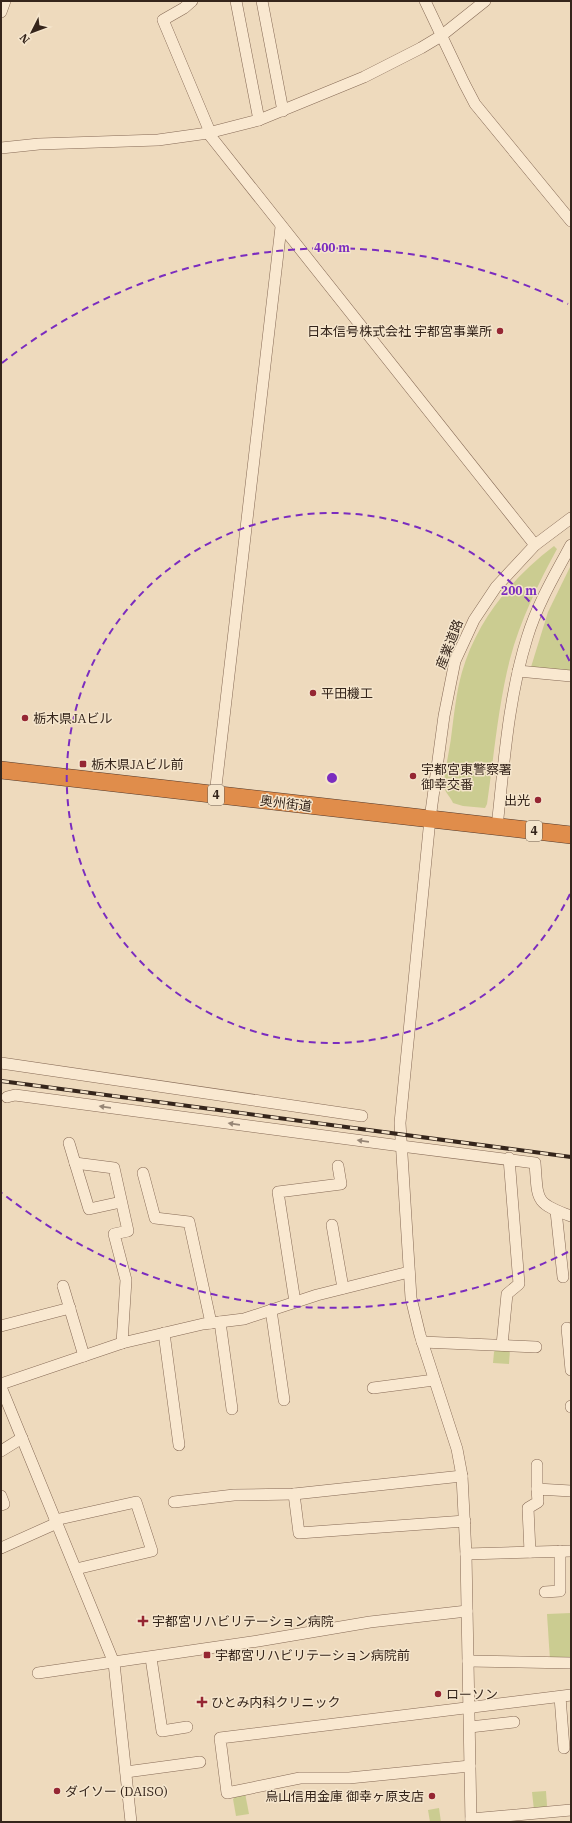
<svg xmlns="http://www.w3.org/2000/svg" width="572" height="1823" font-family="'IBM Plex Serif','Noto Sans JP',serif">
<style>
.green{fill:#cbcc91}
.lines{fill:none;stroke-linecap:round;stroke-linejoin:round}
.minor-casing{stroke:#866a56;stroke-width:12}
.highway-casing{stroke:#53392b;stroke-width:18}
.minor{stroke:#f9e8d0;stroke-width:11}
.highway{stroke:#e08d4b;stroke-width:17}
.rail-casing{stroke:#35251b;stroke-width:4}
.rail{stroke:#f5e5cc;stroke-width:2.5;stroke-dasharray:8;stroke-linecap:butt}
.oneway{fill:#978676}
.ring{fill:none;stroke:#7b2cbf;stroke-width:2;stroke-dasharray:7 5}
.poi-dot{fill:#952633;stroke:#f5e5cc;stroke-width:1.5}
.labels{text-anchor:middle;stroke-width:3;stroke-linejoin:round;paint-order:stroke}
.shield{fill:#f5e5cc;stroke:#6f5f50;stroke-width:1}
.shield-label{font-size:12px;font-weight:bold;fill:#35251b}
.poi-label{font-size:13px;fill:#35251b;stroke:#f5e5cc;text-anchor:start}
.street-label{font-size:13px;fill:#35251b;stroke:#f5e5cc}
.centre{fill:#7b2cbf;stroke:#f5e5cc;stroke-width:2}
.ring-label{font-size:12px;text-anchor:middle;font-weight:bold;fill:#7b2cbf;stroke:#f5e5cc;stroke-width:3;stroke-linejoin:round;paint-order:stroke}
</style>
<rect width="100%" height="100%" fill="#eedabd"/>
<g class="green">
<path d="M 554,546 L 557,549 C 538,584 520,621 510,659 C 498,706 494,756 487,804 L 485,808 L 463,806 L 453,803 C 451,798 445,792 444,787 C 443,780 450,747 451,738 C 454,716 456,693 462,672 C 477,620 512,578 554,546 Z"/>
<path d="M 571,565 L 571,678 L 538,675 L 531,667 L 548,612 Z"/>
<path d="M 497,1348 L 510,1349 L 509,1364 L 493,1363 L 494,1352 Z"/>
<path d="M 571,1613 L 571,1660 L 550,1660 L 547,1614 Z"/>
<path d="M 546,1791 L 547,1806 L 545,1809 L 534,1810 L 532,1792 Z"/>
<path d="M 245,1793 L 249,1814 L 236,1816 L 233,1799 L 238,1794 Z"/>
<path d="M 439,1808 L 441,1822 L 430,1822 L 428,1810 Z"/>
</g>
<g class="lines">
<defs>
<g id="minor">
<path d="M 192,1 L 184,8 L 163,20 L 210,132"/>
<path d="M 236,1 L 259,120"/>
<path d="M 262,1 L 283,111"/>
<path d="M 425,1 L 464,83 L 475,104 L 571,221"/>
<path d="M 1,12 L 5,1"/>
<path d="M 208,133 L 535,545"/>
<path d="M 1,148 L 39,144 L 158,140 L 208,133 L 259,120 L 364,77 L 421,48 L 441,36 L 485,1"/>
<path d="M 518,671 L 571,676"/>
<path d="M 215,795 L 281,227"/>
<path d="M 497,827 C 504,764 508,699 527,638 C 537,605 554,576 571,545"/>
<path d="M 1,1063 L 362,1116"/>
<path d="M 7,1097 L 15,1095 L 401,1146 L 535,1163 C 538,1200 534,1203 571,1216"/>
<path d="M 69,1143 L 75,1163 L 114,1168 L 128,1231 L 114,1234 L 126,1280 L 122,1343"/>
<path d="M 75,1163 L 89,1209 L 121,1202"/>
<path d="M 143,1173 L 155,1218 L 189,1222 L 211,1323"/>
<path d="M 556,1211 L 563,1277"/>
<path d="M 332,1225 L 343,1288"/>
<path d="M 63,1286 L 84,1356"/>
<path d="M 295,1302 L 278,1192 L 341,1184 L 338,1166"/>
<path d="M 271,1310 L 284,1400"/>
<path d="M 220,1322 L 232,1409"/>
<path d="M 1,1326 L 70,1308"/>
<path d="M 567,1328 L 571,1370"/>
<path d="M 164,1333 L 179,1445"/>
<path d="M 422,1342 L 536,1347"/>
<path d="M 502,1345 L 507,1294 L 519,1284 L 509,1158"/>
<path d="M 1,1384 L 122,1343 L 203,1324 L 244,1319 L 317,1295 L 409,1272"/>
<path d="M 1,1387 L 114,1663 L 131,1822"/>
<path d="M 373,1388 L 434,1380"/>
<path d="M 571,1406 L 571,1407"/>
<path d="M 1,1451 L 22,1438"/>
<path d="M 537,1465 L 537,1489"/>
<path d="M 294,1494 L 299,1533 L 465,1521"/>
<path d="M 1,1496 L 4,1504 L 1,1505"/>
<path d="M 174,1502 L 234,1495 L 294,1494 L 462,1476"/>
<path d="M 55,1520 L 136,1502 L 152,1551 L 76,1569"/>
<path d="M 1,1548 L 57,1523"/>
<path d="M 530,1552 L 528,1508 L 538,1502 L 537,1489 L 571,1491"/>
<path d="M 466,1554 L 571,1551"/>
<path d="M 545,1592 L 560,1591 L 560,1551"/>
<path d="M 151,1658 L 162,1731 L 187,1727"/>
<path d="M 468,1661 L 571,1663"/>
<path d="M 38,1673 L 258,1641 L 370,1622 L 467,1611"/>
<path d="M 560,1697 L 564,1748"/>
<path d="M 470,1727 L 514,1722"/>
<path d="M 470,1766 L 349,1778 L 300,1778 L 227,1793 L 220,1738 L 571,1695"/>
<path d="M 126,1772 L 200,1762"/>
<path d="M 471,1819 L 571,1810"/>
<path d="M 471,1822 L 466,1554 L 462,1476 L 457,1449 L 420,1335 L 411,1298 L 400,1123 L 430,819 L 444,716 L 455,661 L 474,620 L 496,587 L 535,545 L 571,518"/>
</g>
<path id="highway" d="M 1,770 L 571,835"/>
</defs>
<use href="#minor" class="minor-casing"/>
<use href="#highway" class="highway-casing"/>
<use href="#minor" class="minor"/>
<use href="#highway" class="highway"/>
<defs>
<path id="rail" d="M 1,1081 L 571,1157"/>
</defs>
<use href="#rail" class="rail-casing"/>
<use href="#rail" class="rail"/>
</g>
<defs><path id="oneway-solid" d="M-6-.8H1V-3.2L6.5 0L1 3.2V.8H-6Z"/></defs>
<g class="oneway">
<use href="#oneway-solid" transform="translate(105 1107) rotate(-172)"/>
<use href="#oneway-solid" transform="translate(234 1124) rotate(-172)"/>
<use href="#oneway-solid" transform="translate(363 1141) rotate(-172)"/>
</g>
<g class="ring">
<path d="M570 894A265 265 0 1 1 570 662"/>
<path d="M568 1252A530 530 0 0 1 2 1193M2 363A530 530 0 0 1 568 304"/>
</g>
<g class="poi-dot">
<circle cx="500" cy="331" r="4"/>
<circle cx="313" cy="693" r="4"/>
<circle cx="25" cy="718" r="4"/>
<rect x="79" y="760" width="8" height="8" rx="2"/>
<circle cx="413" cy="776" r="4"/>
<circle cx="538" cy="800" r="4"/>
<path d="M141 1615h4v4h4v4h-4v4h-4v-4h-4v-4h4z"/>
<rect x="203" y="1651" width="8" height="8" rx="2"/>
<circle cx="438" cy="1694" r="4"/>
<path d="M200 1696h4v4h4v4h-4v4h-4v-4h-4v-4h4z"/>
<circle cx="57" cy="1791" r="4"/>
<circle cx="432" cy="1796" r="4"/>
</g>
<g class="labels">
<g class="shield">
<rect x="208" y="785" width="16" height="20" rx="3"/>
<rect x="526" y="821" width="16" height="20" rx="3"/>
</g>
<g class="shield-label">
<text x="216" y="799">4</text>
<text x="534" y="835">4</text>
</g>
<g class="poi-label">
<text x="492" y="336" text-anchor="end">日本信号株式会社 宇都宮事業所</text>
<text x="321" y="698">平田機工</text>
<text x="33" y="723">栃木県JAビル</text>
<text x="91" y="769">栃木県JAビル前</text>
<text x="421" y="774">宇都宮東警察署<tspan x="421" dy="15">御幸交番</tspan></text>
<text x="530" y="805" text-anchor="end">出光</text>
<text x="152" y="1626">宇都宮リハビリテーション病院</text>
<text x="215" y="1660">宇都宮リハビリテーション病院前</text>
<text x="446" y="1699">ローソン</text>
<text x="211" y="1707">ひとみ内科クリニック</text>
<text x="65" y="1796">ダイソー (DAISO)</text>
<text x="424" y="1801" text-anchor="end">烏山信用金庫 御幸ヶ原支店</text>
</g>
<g class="street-label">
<text transform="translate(449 644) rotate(-69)" y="5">産業道路</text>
<text transform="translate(286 803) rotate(7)" y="5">奥州街道</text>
</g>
</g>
<circle cx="332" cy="778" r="6" class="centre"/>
<g class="ring-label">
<text x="332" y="252">400 m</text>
<text x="519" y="595">200 m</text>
</g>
<rect width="572" height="1823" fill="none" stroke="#35251b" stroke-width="4"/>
<g transform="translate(32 32) rotate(228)" stroke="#f5e5cc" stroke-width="3" paint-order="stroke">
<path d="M0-3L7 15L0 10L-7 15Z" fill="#35251b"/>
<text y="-6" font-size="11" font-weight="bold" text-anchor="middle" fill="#35251b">N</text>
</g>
</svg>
